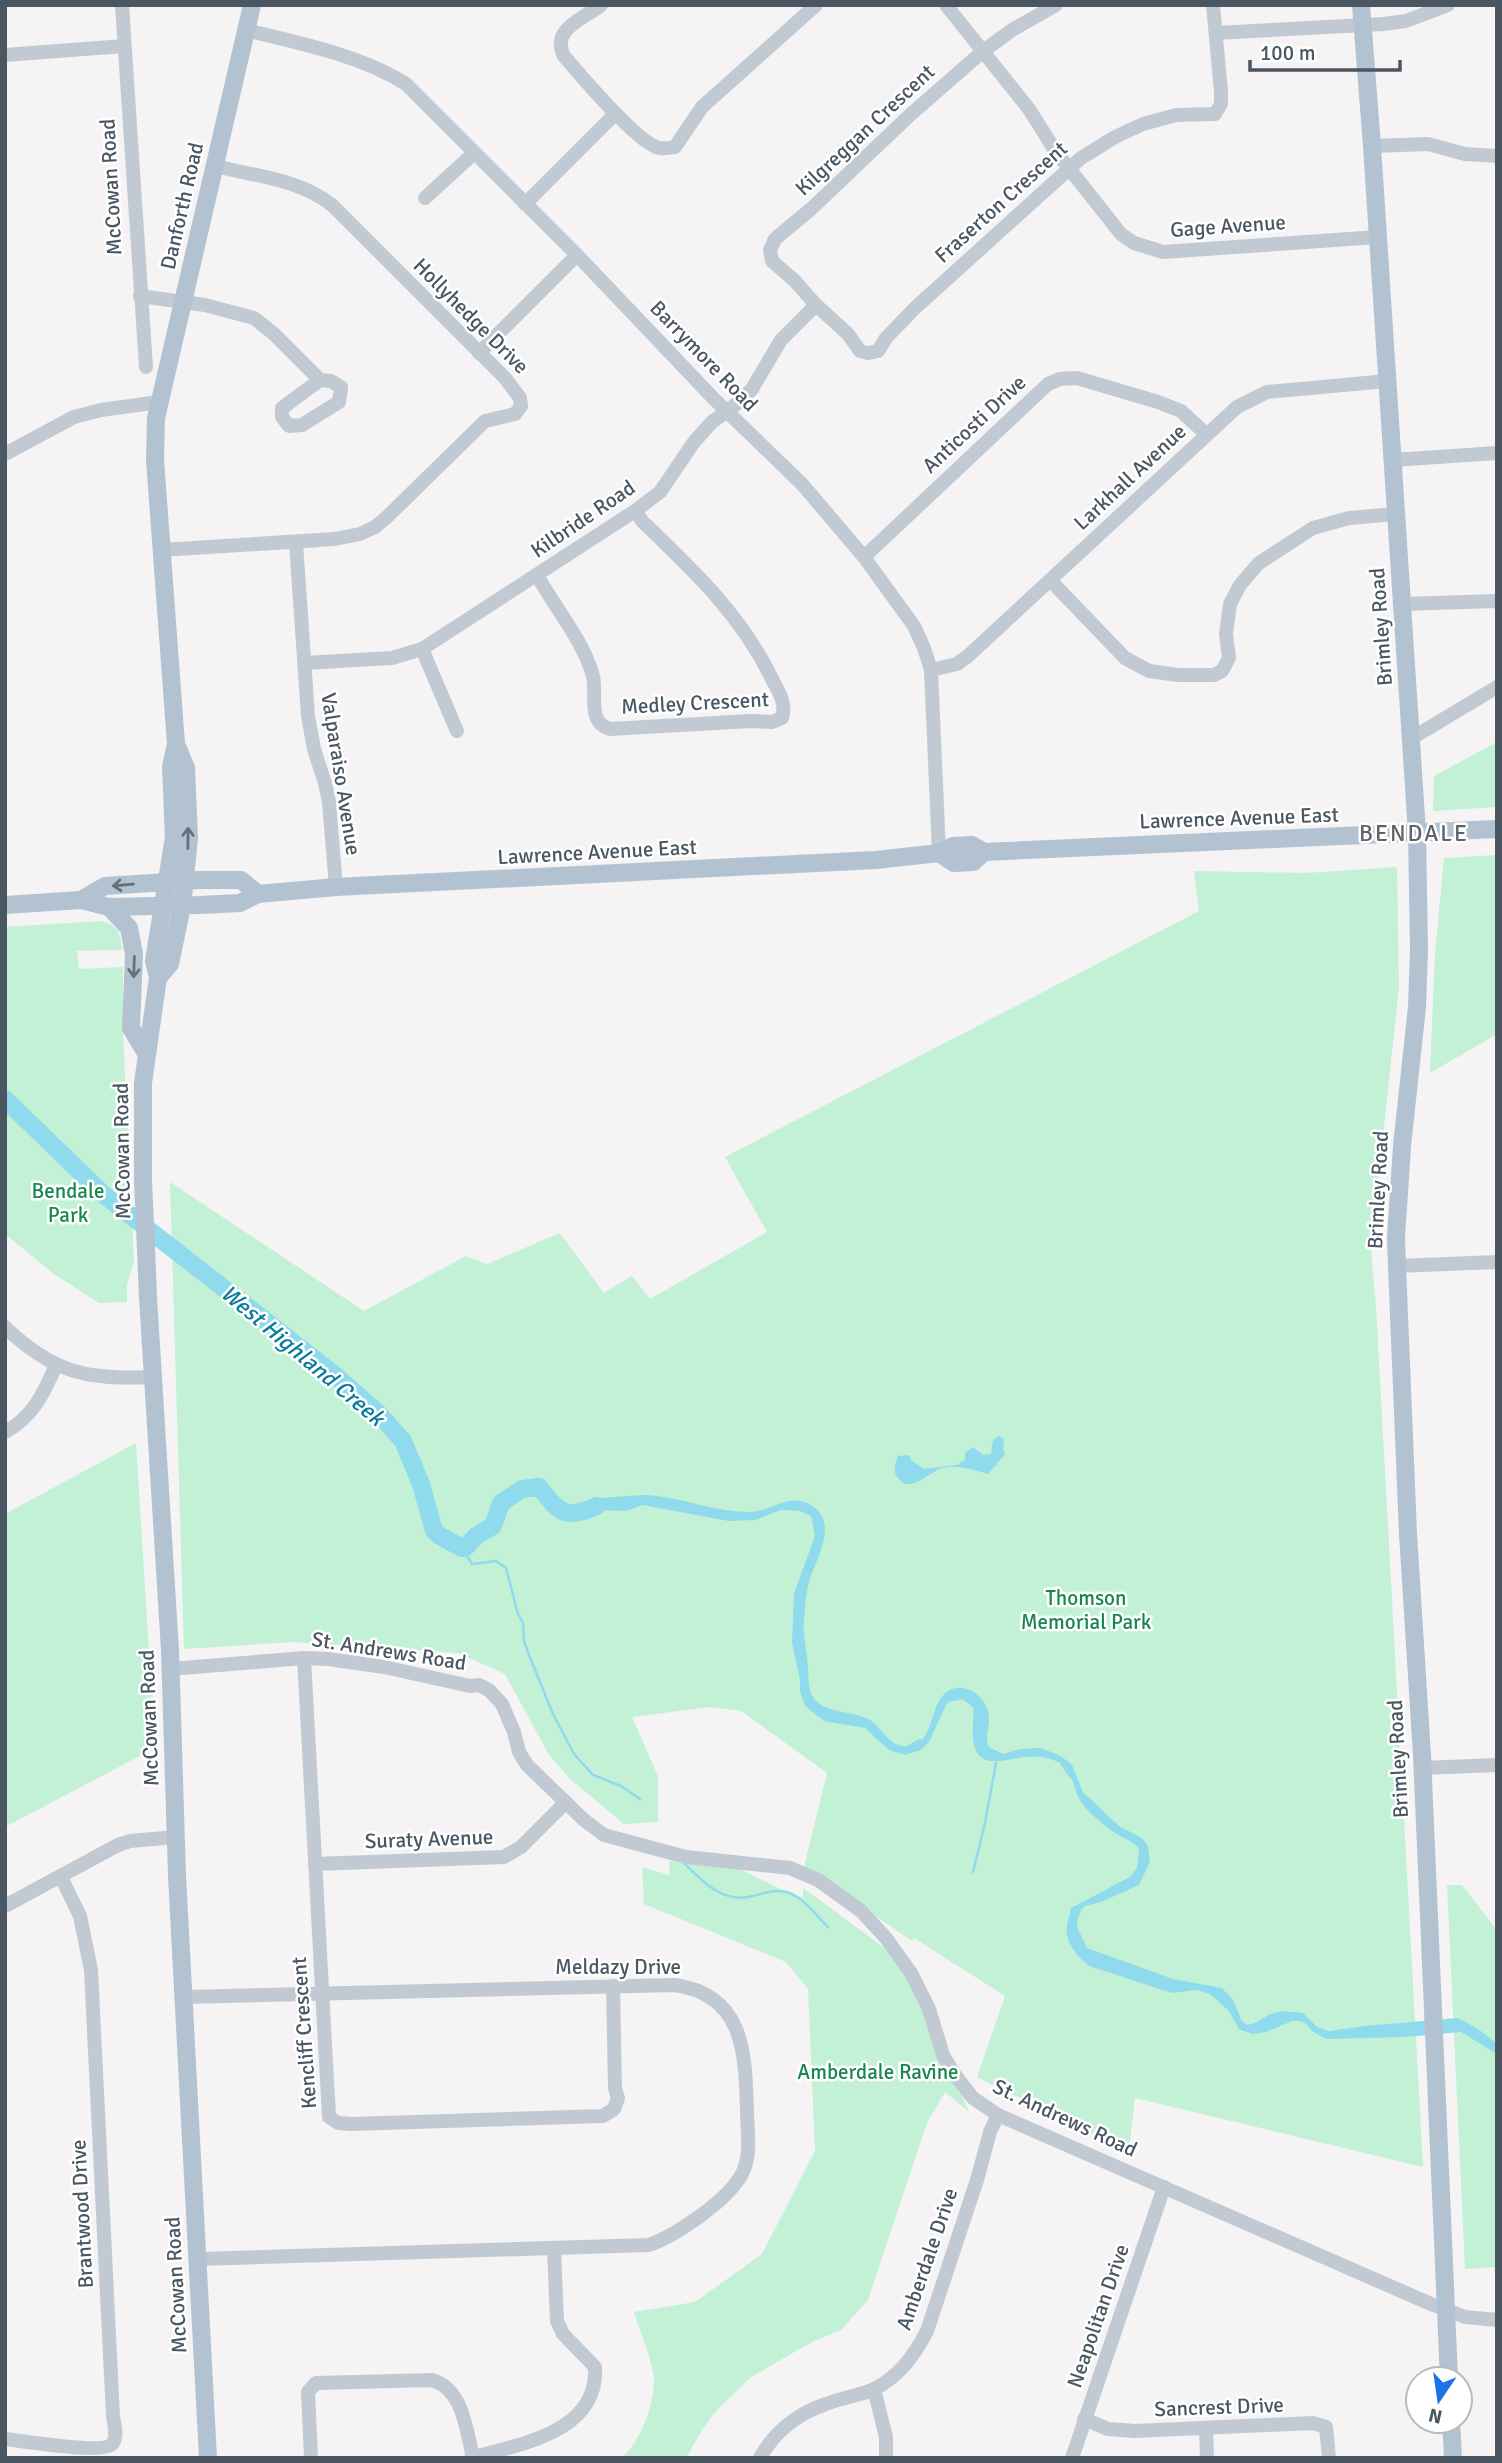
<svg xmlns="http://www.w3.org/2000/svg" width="1502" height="2463" font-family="Signika,sans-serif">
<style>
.green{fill:#c3f1d5}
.water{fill:#90daee}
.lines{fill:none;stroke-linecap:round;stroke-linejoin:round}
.stream{stroke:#90daee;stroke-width:2.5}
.river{stroke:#90daee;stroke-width:18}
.minor{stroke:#c1cad2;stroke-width:14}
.major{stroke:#b3c2d1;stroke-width:18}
.oneway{stroke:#64717d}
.labels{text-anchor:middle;stroke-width:5;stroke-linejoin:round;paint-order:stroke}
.street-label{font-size:21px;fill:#4a5661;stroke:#fff}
.park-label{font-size:21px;fill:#17864f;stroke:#fff}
.neighbourhood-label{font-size:23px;letter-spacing:2px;fill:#5f6368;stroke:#fff}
.water-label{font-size:23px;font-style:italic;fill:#0c7c9b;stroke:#fff}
</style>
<rect width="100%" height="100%" fill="#f5f3f3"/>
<g class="green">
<path d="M 1497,742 L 1497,807 L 1433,811 L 1434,776 Z"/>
<path d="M 1497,855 L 1497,1034 L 1430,1073 L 1435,953 L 1444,858 Z"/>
<path d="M 1397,867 L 1399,987 L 1371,1249 L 1376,1307 L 1423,2167 L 1135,2098 L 1129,2151 L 977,2077 L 1005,1996 L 914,1938 L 912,1941 L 804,1867 L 827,1773 L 741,1711 L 710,1707 L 632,1717 L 658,1776 L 658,1822 L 624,1824 L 570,1779 L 549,1755 L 505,1674 L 458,1653 L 293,1642 L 184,1649 L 170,1182 L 364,1311 L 466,1256 L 487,1264 L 560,1233 L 604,1293 L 632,1276 L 650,1299 L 767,1232 L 725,1157 L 1199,911 L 1194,871 L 1305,873 Z"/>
<path d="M 100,921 C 118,924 121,934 122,950 L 77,951 L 79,969 L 123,967 L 123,1034 L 134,1262 L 127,1284 L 127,1302 L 99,1303 L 54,1274 L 5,1234 L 5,927 Z"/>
<path d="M 136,1443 L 155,1748 L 5,1827 L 5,1514 Z"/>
<path d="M 669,1861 L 740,1869 L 795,1896 L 803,1897 L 803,1888 L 904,1962 L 969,2112 L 945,2092 L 927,2123 L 868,2300 L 841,2330 L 812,2342 L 751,2377 L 716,2411 L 702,2430 L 686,2458 L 622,2458 C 641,2439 653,2409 654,2382 C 655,2367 639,2329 634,2312 L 695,2302 L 762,2254 L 815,2151 L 808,1989 L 786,1962 L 644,1904 L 642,1867 L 670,1875 Z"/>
<path d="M 1447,1885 L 1462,1885 L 1497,1930 L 1497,2267 L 1465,2269 Z"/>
</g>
<g class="water">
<path d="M 999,1436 L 1004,1439 L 1003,1449 L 1005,1454 L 988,1474 C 974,1470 957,1464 943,1468 C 930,1471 910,1495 898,1478 C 892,1471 895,1464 898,1456 L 909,1455 L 912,1461 L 924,1469 L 957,1465 L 965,1460 L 965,1453 L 973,1447 L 983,1455 L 991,1454 L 993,1440 Z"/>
<path d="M 644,1495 C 679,1496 713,1512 749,1512 C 770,1512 788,1493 809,1504 C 843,1522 813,1562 808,1586 C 806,1596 805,1608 804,1618 C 802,1634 807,1650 808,1666 C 809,1677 807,1693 816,1701 C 829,1713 850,1711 866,1718 C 882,1724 888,1749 909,1746 C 939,1742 926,1694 956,1688 C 972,1685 988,1701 989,1716 C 990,1727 984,1737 989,1747 L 1003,1754 L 1020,1749 L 1041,1748 L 1061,1756 L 1072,1765 L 1083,1792 L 1119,1826 L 1142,1838 L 1148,1846 L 1150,1862 L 1139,1885 L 1101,1902 L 1085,1906 L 1081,1910 L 1077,1922 L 1078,1929 L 1087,1948 L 1173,1979 L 1222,1988 L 1233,2000 L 1242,2021 L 1247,2025 C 1258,2023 1264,2016 1274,2013 C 1282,2010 1295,2012 1303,2013 L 1317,2027 L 1329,2031 L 1365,2026 L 1457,2018 L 1477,2028 L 1497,2044 L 1497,2054 L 1461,2032 L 1404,2037 L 1326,2039 L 1312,2031 L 1306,2023 L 1300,2021 L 1292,2021 L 1266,2032 L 1252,2034 L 1239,2029 L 1229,2011 L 1210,1994 L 1196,1990 L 1172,1993 L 1089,1966 C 1078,1957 1064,1942 1067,1925 C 1068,1919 1070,1914 1071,1908 L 1130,1877 L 1137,1868 L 1139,1849 C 1132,1839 1121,1838 1112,1831 C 1105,1826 1090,1813 1084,1806 C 1073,1794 1074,1771 1062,1764 C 1053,1758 1037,1755 1025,1757 C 1005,1759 978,1772 973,1740 C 972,1730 974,1718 973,1707 L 961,1698 L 953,1698 L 946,1705 L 929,1742 L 921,1750 L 905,1755 L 889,1750 L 865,1728 L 824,1721 L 805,1706 L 800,1691 L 800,1680 L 792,1643 L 794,1593 L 815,1536 L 811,1516 L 800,1511 L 781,1510 L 755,1520 L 729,1521 L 642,1505 L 627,1511 L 596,1510 L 599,1498 Z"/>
</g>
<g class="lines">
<g class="stream">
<path d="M 462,1548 L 472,1564 L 496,1561 L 506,1568 L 518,1614 L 523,1623 L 524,1641 L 529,1655 L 553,1714 L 574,1754 L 593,1775 L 621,1786 L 640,1799"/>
<path d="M 951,1700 L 962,1698"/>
<path d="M 909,1746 L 920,1740"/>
<path d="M 1061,1763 L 1071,1777"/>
<path d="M 683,1862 C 703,1882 723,1904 753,1896 C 764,1893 775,1889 786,1892 C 803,1896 816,1916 828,1927"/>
<path d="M 973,1872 L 985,1823 L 996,1763"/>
</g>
<path class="river" d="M 5,1099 L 104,1195 L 335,1375 L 379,1414 L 403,1441 L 421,1484 L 434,1531 L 440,1536 L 462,1548 L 466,1547 L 476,1536 L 493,1526 L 501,1503 L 522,1489 L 539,1487 C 560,1513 564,1520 597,1506"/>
<g class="minor">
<path d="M 122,5 L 146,367"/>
<path d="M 601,5 C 584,19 550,29 564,56 C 580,75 639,144 659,148 C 665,149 670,148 675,147 L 702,107 L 816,5"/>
<path d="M 946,5 L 1029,109 L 1056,152 L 1121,234 L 1134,243 L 1163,252 L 1378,237"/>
<path d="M 1056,5 L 1012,30 L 982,52 L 910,115 L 811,209 L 775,239 L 770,250 L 772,261 L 795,281 L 816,305 L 848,334 L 860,351 L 868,353 L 878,351 L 886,338 L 915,308 L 1081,158 L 1115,137 L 1143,124 L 1176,115 L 1215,114 L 1221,104 L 1221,92 L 1213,5"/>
<path d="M 246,30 C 299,43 360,55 406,84 L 577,255 L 714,399 L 802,484 L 864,557 L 914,626 L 924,648 L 931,670 L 939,853"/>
<path d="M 1216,33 L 1383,24 L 1406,21 L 1448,5"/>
<path d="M 5,55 L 124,46"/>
<path d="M 1372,146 L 1428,144 L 1465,154 L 1497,156"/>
<path d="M 425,198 L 474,153"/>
<path d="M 525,204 L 615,114"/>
<path d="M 140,296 L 205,305 L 254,318 L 274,334 L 320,380 L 331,381 L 341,387 L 339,402 L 302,425 L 289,426 L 282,417 L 282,408 L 320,380"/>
<path d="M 479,353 L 577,255"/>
<path d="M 5,454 L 74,417 L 101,410 L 159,402"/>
<path d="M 1393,460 L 1497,453"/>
<path d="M 296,543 L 308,716 L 314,749 L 325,783 L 329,802 L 336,887"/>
<path d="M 161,550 L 335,539 L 360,534 L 375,527 L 388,516 L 485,421 L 515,414 L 521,406 L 520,398 L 505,378 L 332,205 C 299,179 255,176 215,166"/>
<path d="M 864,557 L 1048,384 L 1060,379 L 1077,378 L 1158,402 L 1181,411 L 1206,434"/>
<path d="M 537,575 C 555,608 583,640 593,676 C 597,695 587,723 610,729 L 751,721 L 772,722 L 782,718 C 787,703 778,691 771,677 C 741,615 693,570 643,522 L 635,511"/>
<path d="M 1051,581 L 1125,658 L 1149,671 L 1178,675 L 1214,675 L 1222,671 L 1229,658 L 1226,634 L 1230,604 L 1240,585 L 1259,563 L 1313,528 L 1349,518 L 1396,514"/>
<path d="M 1402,604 L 1497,601"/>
<path d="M 422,649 L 457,731"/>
<path d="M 305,663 L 392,658 L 422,649 L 635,511 L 660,492 L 694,442 L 712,422 L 738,403 L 752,389 L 781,340 L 816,305"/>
<path d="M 931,670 L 957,664 L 968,656 L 1237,407 L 1267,392 L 1387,381"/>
<path d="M 1412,738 L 1497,687"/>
<path d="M 1397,1266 L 1497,1262"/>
<path d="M 5,1327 C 53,1373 87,1380 152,1377"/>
<path d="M 5,1432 C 33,1417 44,1393 56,1365"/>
<path d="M 304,1658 L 329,2117 L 338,2123 L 351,2124 L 603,2116 L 614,2109 L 618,2098 L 615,2088 L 613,1986"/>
<path d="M 170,1669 L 304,1658 L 328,1659 L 384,1667 L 470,1686 L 479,1685 L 489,1690 L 502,1704 L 514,1732 L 519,1752 L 527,1765 L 584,1820 L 604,1835 L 686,1857 L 790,1868 L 818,1880 L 861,1911 L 886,1938 L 911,1973 L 929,2009 L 943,2055 L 955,2075 L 973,2098 L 998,2115 L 1431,2304 L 1465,2317 L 1497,2320"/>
<path d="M 1422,1768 L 1497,1765"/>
<path d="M 315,1864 L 504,1857 L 521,1847 L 566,1802"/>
<path d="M 5,1906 L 118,1845 L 130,1841 L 176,1837"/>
<path d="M 185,1997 L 675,1985 C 745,1995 745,2054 747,2110 C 747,2131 752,2155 742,2174 C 728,2200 677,2235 649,2245 L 198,2259"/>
<path d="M 874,2389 L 886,2437 L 886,2458"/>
<path d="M 1084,2419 L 1108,2429 L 1135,2431 L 1313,2423 L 1326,2427 L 1329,2458"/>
<path d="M 1206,2428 L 1207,2458"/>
<path d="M 5,2439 C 23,2441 105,2455 113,2443 C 118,2435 114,2424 113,2416 L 91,1970 L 80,1916 L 61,1877"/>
<path d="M 311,2458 L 308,2392 L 316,2383 L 432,2380 C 463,2389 466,2429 473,2457"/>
<path d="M 471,2458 C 519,2444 599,2433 595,2367 L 563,2334 L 557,2321 L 554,2249"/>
<path d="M 760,2458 C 774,2432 798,2413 826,2404 C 841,2398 857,2396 872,2390 C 898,2378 914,2356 927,2331 L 977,2180 L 990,2132 L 998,2115"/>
<path d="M 1072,2458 L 1164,2187"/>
</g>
<g class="major">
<path d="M 1361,5 L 1372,146 L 1417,833 L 1419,950 L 1417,1007 L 1402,1146 L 1396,1238 L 1397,1266 L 1408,1534 L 1422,1755 L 1449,2379"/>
<path d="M 939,853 L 954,863 L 973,862 L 984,852"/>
<path d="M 81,900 L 105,886 L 199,880 L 241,880 L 258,894"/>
<path d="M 5,905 L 81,900 L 109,907 L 199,905 L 240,903 L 258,894 L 336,887 L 876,860 L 939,853 L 953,846 L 972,845 L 984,852 L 1497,829"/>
<path d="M 109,907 L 129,928 L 134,954 L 131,1028 L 146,1053"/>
<path d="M 158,978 L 170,964 L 182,906 L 189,838 L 186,768 L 176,744"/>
<path d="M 1451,2421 L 1453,2458"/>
<path d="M 208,2458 L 177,1876 L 170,1650 L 148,1297 L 143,1179 L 143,1083 L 158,978 L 154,961 L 174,837 L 171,767 L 176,744 L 155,460 L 156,418 L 252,5"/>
</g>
</g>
<defs><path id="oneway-shaft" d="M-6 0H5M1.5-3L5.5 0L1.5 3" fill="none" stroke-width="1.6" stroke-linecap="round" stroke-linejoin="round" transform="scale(1.75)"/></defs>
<g class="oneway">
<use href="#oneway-shaft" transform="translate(188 838) rotate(-89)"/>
<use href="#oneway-shaft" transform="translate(123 885) rotate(175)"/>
<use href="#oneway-shaft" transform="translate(134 967) rotate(92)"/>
</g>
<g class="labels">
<g class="street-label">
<text transform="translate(865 130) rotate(-43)" y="7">Kilgreggan Crescent</text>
<text transform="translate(111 187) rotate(-93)" y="7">McCowan Road</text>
<text transform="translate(1001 202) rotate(-42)" y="7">Fraserton Crescent</text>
<text transform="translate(182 206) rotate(-77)" y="7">Danforth Road</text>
<text transform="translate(1228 226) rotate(-4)" y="7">Gage Avenue</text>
<text transform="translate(471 316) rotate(45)" y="7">Hollyhedge Drive</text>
<text transform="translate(704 356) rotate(46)" y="7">Barrymore Road</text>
<text transform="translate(974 424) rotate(-43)" y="7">Anticosti Drive</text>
<text transform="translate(1130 477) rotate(-43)" y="7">Larkhall Avenue</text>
<text transform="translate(583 519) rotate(-34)" y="7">Kilbride Road</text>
<text transform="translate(1381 627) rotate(-94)" y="7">Brimley Road</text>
<text transform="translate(695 703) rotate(-3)" y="7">Medley Crescent</text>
<text transform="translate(341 774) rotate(81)" y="7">Valparaiso Avenue</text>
<text transform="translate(1239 818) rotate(-2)" y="7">Lawrence Avenue East</text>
<text transform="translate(597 852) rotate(-3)" y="7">Lawrence Avenue East</text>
<text transform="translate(122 1151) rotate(-91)" y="7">McCowan Road</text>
<text transform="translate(1378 1190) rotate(-87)" y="7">Brimley Road</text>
<text transform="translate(389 1651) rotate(9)" y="7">St. Andrews Road</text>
<text transform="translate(149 1718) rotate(-92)" y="7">McCowan Road</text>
<text transform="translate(1398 1759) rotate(-93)" y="7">Brimley Road</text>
<text transform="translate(429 1839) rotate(-2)" y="7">Suraty Avenue</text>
<text x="618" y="1974">Meldazy Drive</text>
<text transform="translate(304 2033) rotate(-94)" y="7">Kencliff Crescent</text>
<text transform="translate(1065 2118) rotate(25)" y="7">St. Andrews Road</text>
<text transform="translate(82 2214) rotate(-93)" y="7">Brantwood Drive</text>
<text transform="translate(927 2259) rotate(-71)" y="7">Amberdale Drive</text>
<text transform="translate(176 2285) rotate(-93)" y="7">McCowan Road</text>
<text transform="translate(1098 2316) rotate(-71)" y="7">Neapolitan Drive</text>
<text transform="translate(1219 2407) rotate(-2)" y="7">Sancrest Drive</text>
</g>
<g class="park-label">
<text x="68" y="1198">Bendale<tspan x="68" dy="24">Park</tspan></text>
<text x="1086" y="1605">Thomson<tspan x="1086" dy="24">Memorial Park</tspan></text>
<text x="878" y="2079">Amberdale Ravine</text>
</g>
<g class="neighbourhood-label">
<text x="1414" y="841">BENDALE</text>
</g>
<g class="water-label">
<text transform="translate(303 1355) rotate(40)" y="8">West Highland Creek</text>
</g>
</g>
<rect width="1502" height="2463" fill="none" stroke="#4a5661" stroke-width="14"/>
<g transform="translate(1439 2400) rotate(193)"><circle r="33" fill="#ffffff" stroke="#b7bbc0" stroke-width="2"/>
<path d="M0-5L12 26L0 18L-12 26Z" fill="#1a73e8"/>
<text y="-10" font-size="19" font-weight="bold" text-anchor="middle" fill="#4a5661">N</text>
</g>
<path d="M1250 60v10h150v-10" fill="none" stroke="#4a5661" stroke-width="3.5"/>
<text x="1260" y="60" font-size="21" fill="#4a5661" stroke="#ffffff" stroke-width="5" paint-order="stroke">100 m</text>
</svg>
